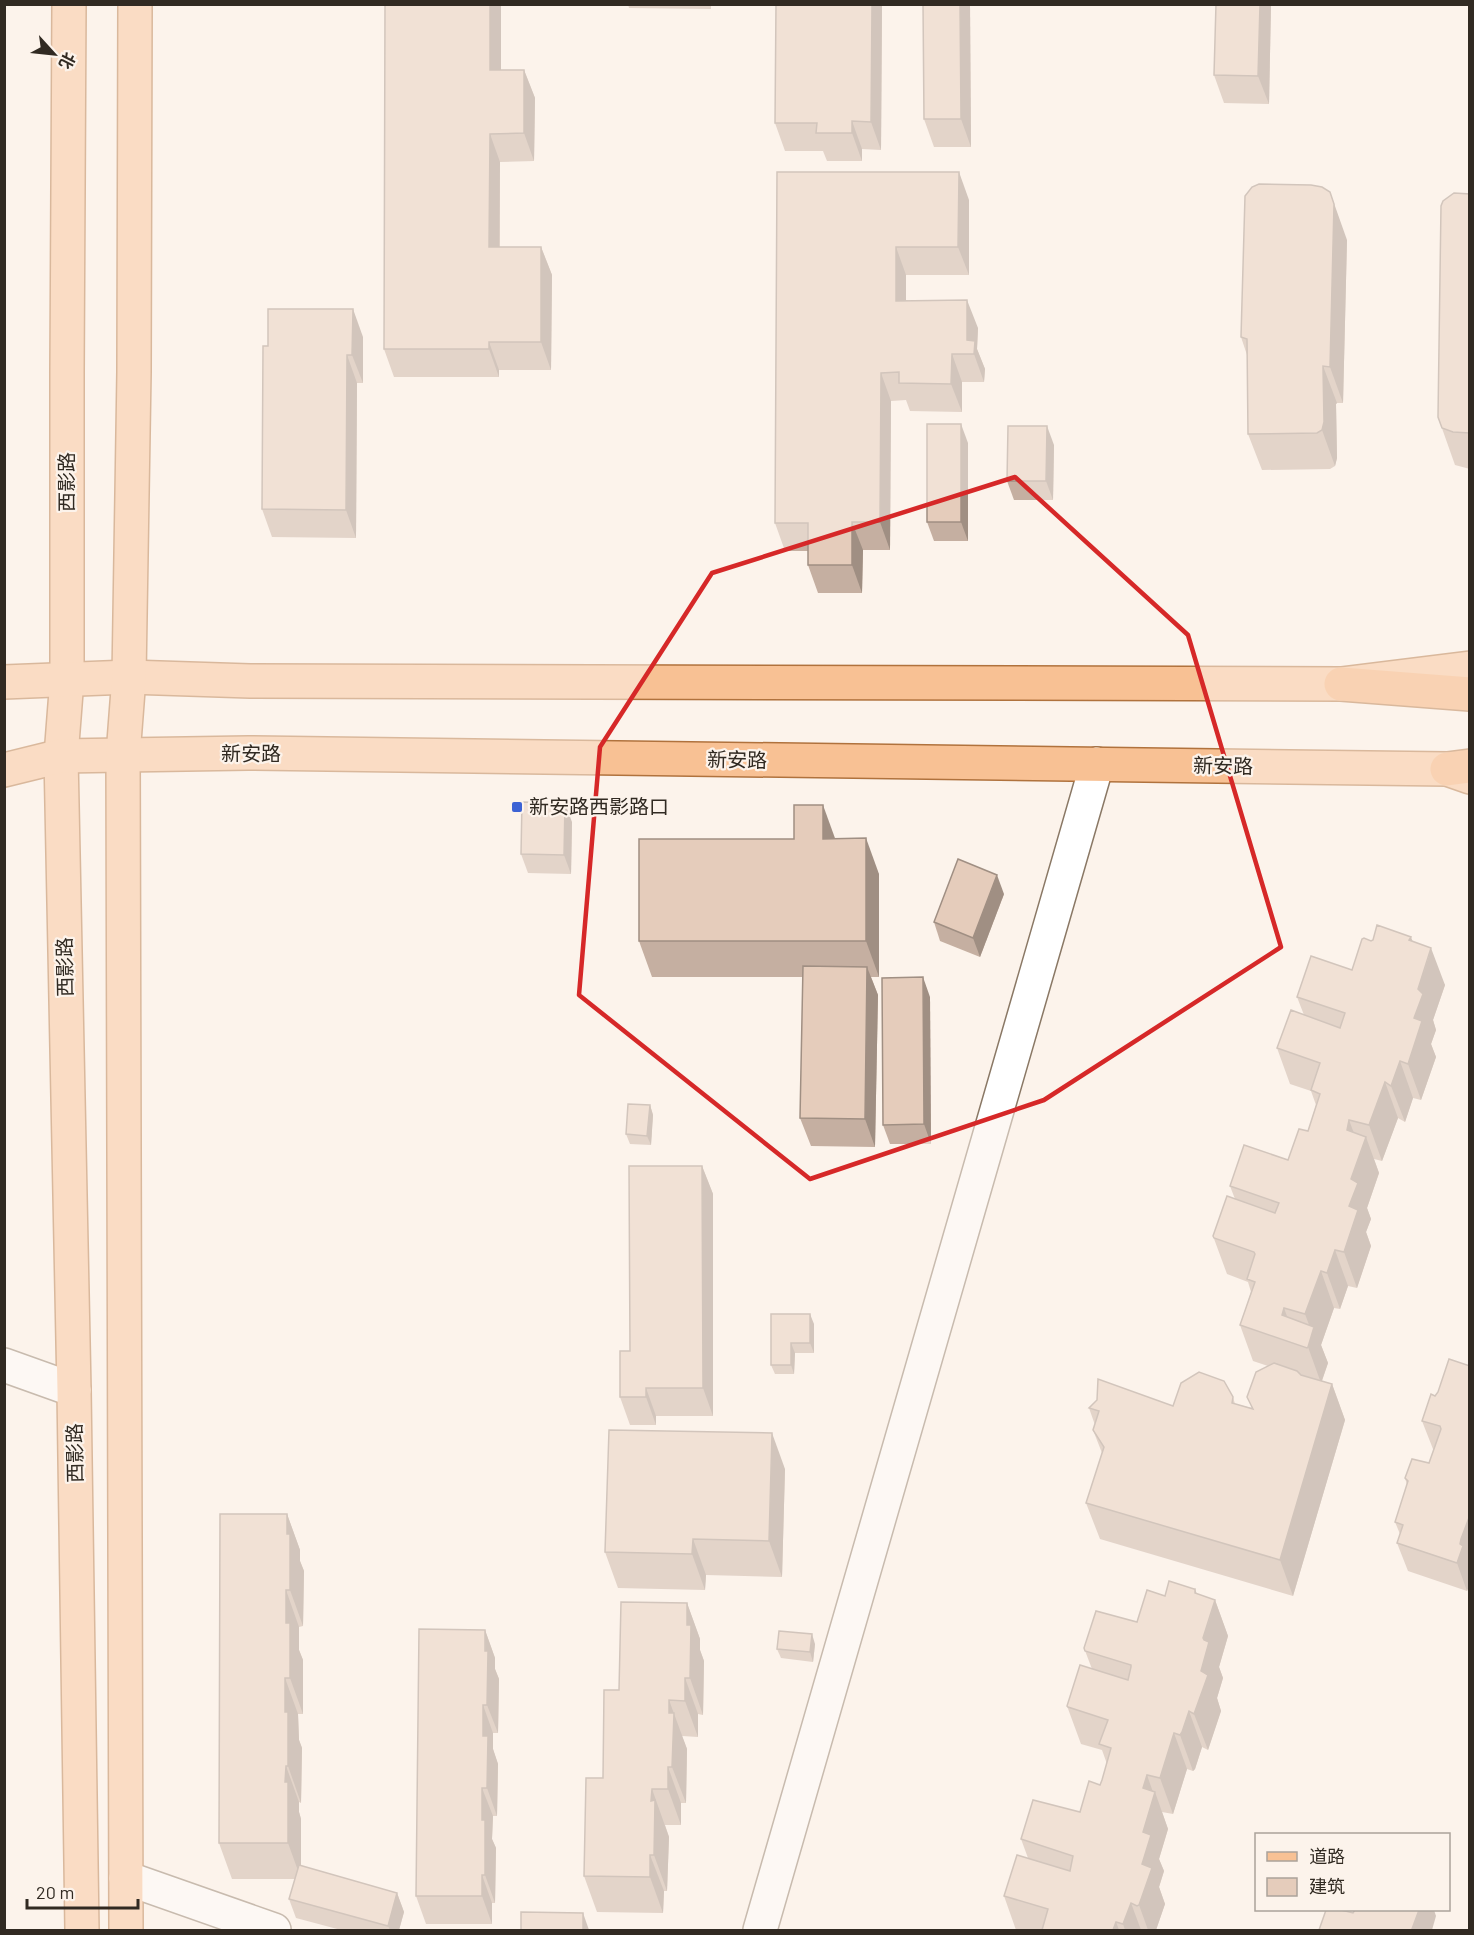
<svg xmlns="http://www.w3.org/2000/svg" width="1474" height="1935" font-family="Barlow,'Noto Sans SC',sans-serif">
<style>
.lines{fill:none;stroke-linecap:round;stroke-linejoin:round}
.minor-casing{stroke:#8a7865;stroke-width:36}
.primary-casing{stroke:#b0723d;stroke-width:36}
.trunk-casing{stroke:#b0723d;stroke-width:36}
.minor{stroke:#fff;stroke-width:33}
.primary{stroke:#f8c194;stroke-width:33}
.trunk{stroke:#f6ac70;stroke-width:33}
.wall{fill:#c5afa1}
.shaded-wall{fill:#a08f83}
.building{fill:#e5ccbb;stroke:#a08f83;stroke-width:1.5}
.marked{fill:none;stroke:#d62828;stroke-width:4.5;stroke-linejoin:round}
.poi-dot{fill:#3c62d4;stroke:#fcf3eb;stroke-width:2}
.labels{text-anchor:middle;stroke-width:4.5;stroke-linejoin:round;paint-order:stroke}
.street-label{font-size:20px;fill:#312a22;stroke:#fcf3eb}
.poi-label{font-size:20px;fill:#312a22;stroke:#fcf3eb;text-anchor:start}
</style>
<rect width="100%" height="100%" fill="#fcf3eb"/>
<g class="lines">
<defs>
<g id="minor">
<path d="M 4,1365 L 74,1390"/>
<path d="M 126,1878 L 274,1930"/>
<path d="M 760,1930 L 1097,764"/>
</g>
<g id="primary">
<path d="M 69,4 L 67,373 L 67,679 L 61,756 L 74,1390 L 82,1930"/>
<path d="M 4,682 L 129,677 L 250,681 L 1341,684 L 1470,668"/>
<path d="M 4,770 L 61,756 L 248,753 L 1447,769 L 1470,777"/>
<path d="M 126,1930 L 123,755 L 129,677 L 134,372 L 135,4"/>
</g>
<g id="trunk">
<path d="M 1341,684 L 1470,694"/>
<path d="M 1447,769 L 1470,766"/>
</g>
</defs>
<use href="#minor" class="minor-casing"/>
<use href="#primary" class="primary-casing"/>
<use href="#trunk" class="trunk-casing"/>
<use href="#minor" class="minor"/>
<use href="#primary" class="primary"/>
<use href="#trunk" class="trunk"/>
</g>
<g class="wall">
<path d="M 501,4 L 501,70 L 524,70 L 535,98 L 534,161 L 500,162 L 500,247 L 541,247 L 552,275 L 551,370 L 499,370 L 499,377 L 394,377 L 384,349 Z"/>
<path d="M 628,4 L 711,4 L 711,9 L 629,8 Z"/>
<path d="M 776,4 L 913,4 L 913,5 L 882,6 L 881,150 L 862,149 L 862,161 L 827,161 L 823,151 L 785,151 L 775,123 Z"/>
<path d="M 923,4 L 970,4 L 971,147 L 934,147 L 924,119 Z"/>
<path d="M 1271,4 L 1269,104 L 1224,103 L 1214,75 Z"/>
<path d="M 777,172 L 969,200 L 969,275 L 906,275 L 906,300 L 978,328 L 977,349 L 985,369 L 984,382 L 962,382 L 962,412 L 910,411 L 906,400 L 891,401 L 890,550 L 863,550 L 862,593 L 818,593 L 808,565 L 808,551 L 785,551 L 775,523 Z"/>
<path d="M 1470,194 L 1470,469 L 1455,465 L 1438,417 Z"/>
<path d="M 1347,240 L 1343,403 L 1337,403 L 1336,404 L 1337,458 L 1335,466 L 1330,469 L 1262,470 L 1248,434 L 1247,355 L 1241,337 Z"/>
<path d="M 363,337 L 363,383 L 357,383 L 356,538 L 272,537 L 262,509 L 268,346 Z"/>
<path d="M 968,443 L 968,541 L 934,541 L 927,522 Z"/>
<path d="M 1054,445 L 1053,500 L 1014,500 L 1007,481 Z"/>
<path d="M 572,822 L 571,874 L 528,873 L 521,854 Z"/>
<path d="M 835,839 L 879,874 L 879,977 L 871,977 L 878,995 L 875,1147 L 811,1146 L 800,1118 L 803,977 L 652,977 L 639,941 Z"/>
<path d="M 1004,894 L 980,957 L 940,941 L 934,922 Z"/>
<path d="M 1371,941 L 1413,941 L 1445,985 L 1433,1020 L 1436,1030 L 1431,1044 L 1436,1057 L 1421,1100 L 1413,1098 L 1405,1122 L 1398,1118 L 1382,1161 L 1374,1159 L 1379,1173 L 1367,1208 L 1371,1219 L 1366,1232 L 1371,1246 L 1357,1288 L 1348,1286 L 1340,1309 L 1334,1308 L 1321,1345 L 1328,1363 L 1322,1381 L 1332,1384 L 1345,1420 L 1293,1596 L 1100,1539 L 1086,1503 L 1102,1453 L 1093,1430 L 1095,1425 L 1089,1408 L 1173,1406 L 1233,1397 L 1235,1404 L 1252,1408 L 1247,1397 L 1268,1366 L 1253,1361 L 1240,1325 L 1251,1292 L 1248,1282 L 1227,1274 L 1213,1236 L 1235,1199 L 1230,1186 L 1288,1160 L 1308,1131 L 1316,1105 L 1311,1091 L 1290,1084 L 1277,1048 L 1304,1015 L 1297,997 L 1352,970 Z"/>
<path d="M 930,997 L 931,1144 L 890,1144 L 883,1125 Z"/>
<path d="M 650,1105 L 653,1115 L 651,1145 L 630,1144 L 626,1134 Z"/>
<path d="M 702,1166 L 713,1194 L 713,1416 L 656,1416 L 656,1425 L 630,1425 L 620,1397 L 630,1351 Z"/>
<path d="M 771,1314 L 814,1324 L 814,1353 L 795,1353 L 794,1374 L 775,1374 L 771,1365 Z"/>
<path d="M 1470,1366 L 1470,1584 L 1467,1591 L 1408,1571 L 1397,1543 L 1400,1534 L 1395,1522 L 1407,1485 L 1405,1478 L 1429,1463 L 1434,1449 L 1433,1449 L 1422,1421 L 1435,1396 Z"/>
<path d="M 785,1469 L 782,1577 L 706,1575 L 705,1590 L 618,1588 L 605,1552 Z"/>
<path d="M 287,1514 L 300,1550 L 300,1561 L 304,1571 L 303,1626 L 299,1627 L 299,1650 L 303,1660 L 303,1714 L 298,1714 L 299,1740 L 302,1748 L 301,1803 L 299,1802 L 299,1812 L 301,1819 L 301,1866 L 397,1893 L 404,1912 L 399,1930 L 341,1930 L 296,1918 L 289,1899 L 295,1879 L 232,1879 L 219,1843 Z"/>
<path d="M 1197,1594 L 1215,1600 L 1228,1636 L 1219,1667 L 1223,1678 L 1217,1698 L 1221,1711 L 1208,1750 L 1202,1747 L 1195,1769 L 1193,1771 L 1187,1769 L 1173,1814 L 1162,1812 L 1168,1829 L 1159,1859 L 1164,1871 L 1159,1887 L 1165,1904 L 1156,1930 L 1016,1930 L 1004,1896 L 1028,1858 L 1021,1839 L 1080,1812 L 1100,1785 L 1107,1764 L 1102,1750 L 1081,1744 L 1067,1706 L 1092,1669 L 1084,1648 L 1137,1622 L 1165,1596 Z"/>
<path d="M 687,1603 L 700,1639 L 700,1650 L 704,1661 L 703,1715 L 698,1714 L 698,1737 L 682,1736 L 687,1749 L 686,1803 L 681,1803 L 681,1825 L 665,1825 L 669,1837 L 667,1891 L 664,1891 L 663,1913 L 597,1912 L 584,1876 L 619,1690 Z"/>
<path d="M 485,1630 L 495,1658 L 495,1669 L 499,1679 L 498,1733 L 493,1733 L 493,1749 L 498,1764 L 497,1816 L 493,1816 L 492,1839 L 496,1848 L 495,1903 L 492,1903 L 492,1924 L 426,1924 L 416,1896 Z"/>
<path d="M 815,1644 L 813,1662 L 781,1658 L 777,1649 Z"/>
</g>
<g class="shaded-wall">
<path d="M 490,4 L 501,4 L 501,98 L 490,70 Z"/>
<path d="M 872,4 L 881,4 L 882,6 L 881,150 L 871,122 Z"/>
<path d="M 960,4 L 970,4 L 971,147 L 961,119 Z"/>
<path d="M 1260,4 L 1271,4 L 1269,104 L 1258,76 Z"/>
<path d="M 524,70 L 535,98 L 534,161 L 524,133 Z"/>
<path d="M 852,121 L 862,149 L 862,161 L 852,133 Z"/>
<path d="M 490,134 L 500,162 L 499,275 L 489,247 Z"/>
<path d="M 959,172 L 969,200 L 969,275 L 958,247 Z"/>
<path d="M 1330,192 L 1347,240 L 1343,403 L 1330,367 Z"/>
<path d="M 541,247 L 552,275 L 551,370 L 541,342 Z"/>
<path d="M 896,247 L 906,275 L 906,329 L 896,301 Z"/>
<path d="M 967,300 L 978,328 L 977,349 L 985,369 L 984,382 L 974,354 L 967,340 Z"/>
<path d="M 353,309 L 363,337 L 363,383 L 352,355 Z"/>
<path d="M 489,342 L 499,370 L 499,377 L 489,349 Z"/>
<path d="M 952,354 L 962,382 L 962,412 L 951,384 Z"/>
<path d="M 347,355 L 357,383 L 356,538 L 346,510 Z"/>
<path d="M 1323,366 L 1337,403 L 1336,404 L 1337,458 L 1335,466 L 1322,430 L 1323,368 Z"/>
<path d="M 881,373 L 891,401 L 890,550 L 880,522 Z"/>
<path d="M 961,424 L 968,443 L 968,541 L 961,522 Z"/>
<path d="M 1047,426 L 1054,445 L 1053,500 L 1046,481 Z"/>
<path d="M 852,522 L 863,550 L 862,593 L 852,565 Z"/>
<path d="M 565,803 L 572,822 L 571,874 L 564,855 Z"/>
<path d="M 823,805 L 836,841 L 823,839 Z"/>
<path d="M 866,838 L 879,874 L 879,977 L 866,941 Z"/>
<path d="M 997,875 L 1004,894 L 980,957 L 973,938 Z"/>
<path d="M 1411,937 L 1424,972 L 1431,948 L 1445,985 L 1433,1020 L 1436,1030 L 1431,1044 L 1436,1057 L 1421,1100 L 1408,1064 L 1418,989 L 1409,940 Z"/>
<path d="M 867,967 L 878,995 L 875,1147 L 865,1119 Z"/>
<path d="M 923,977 L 930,997 L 931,1144 L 924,1124 Z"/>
<path d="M 1400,1061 L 1413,1098 L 1405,1122 L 1391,1086 Z"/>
<path d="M 1385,1082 L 1398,1118 L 1382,1161 L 1369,1125 Z"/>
<path d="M 650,1105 L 653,1115 L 651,1145 L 647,1136 Z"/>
<path d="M 1349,1120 L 1361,1152 L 1366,1137 L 1379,1173 L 1367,1208 L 1371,1219 L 1366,1232 L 1371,1246 L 1357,1288 L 1344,1252 L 1349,1206 L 1351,1179 L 1347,1130 Z"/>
<path d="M 702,1166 L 713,1194 L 713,1416 L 703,1388 Z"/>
<path d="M 1335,1250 L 1348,1286 L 1340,1309 L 1327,1273 Z"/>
<path d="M 1321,1271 L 1334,1308 L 1321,1345 L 1328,1363 L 1321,1383 L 1308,1347 L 1312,1333 L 1305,1314 Z"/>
<path d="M 1284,1308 L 1297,1344 L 1282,1315 Z"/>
<path d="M 810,1314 L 814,1324 L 814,1353 L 810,1343 Z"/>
<path d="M 791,1343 L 795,1353 L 794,1374 L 791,1365 Z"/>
<path d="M 1332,1384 L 1345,1420 L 1293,1596 L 1280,1560 Z"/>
<path d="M 646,1388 L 656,1416 L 656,1425 L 646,1397 Z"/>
<path d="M 772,1433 L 785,1469 L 782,1577 L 769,1541 Z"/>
<path d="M 287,1514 L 300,1550 L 300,1561 L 304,1571 L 303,1626 L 290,1590 L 287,1534 Z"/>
<path d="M 1470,1515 L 1470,1584 L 1467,1591 L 1457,1563 L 1461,1539 Z"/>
<path d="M 693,1539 L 706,1575 L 705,1590 L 692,1554 Z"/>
<path d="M 1195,1589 L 1208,1624 L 1215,1600 L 1228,1636 L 1219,1667 L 1223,1678 L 1217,1698 L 1221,1711 L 1208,1750 L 1194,1714 L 1201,1671 L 1195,1593 Z"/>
<path d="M 286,1590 L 299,1627 L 299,1650 L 303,1660 L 303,1714 L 290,1678 L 286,1623 Z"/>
<path d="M 687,1603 L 700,1639 L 700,1650 L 704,1661 L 703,1715 L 690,1678 L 687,1625 Z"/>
<path d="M 485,1630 L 495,1658 L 495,1669 L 499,1679 L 498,1733 L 487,1705 Z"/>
<path d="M 812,1634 L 815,1644 L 813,1662 L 810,1652 Z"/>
<path d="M 285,1678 L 298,1714 L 299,1740 L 302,1748 L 301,1803 L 288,1766 L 285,1712 Z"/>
<path d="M 685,1678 L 698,1714 L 698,1737 L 685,1701 Z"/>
<path d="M 669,1700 L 687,1749 L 686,1803 L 672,1767 L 669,1713 Z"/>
<path d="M 483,1705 L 493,1733 L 493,1749 L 498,1764 L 497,1816 L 487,1788 L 483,1736 Z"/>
<path d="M 1189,1711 L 1202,1747 L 1195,1769 L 1193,1771 L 1180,1735 Z"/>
<path d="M 1174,1733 L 1187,1769 L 1173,1814 L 1160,1778 Z"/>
<path d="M 286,1766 L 299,1802 L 299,1812 L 301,1819 L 301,1879 L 288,1843 L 285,1782 Z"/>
<path d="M 668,1767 L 681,1803 L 681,1825 L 668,1789 Z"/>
<path d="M 1147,1775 L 1154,1795 L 1155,1792 L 1168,1829 L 1159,1859 L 1164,1871 L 1159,1887 L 1165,1904 L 1156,1930 L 1148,1930 L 1139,1905 L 1142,1864 L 1143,1788 Z"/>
<path d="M 482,1788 L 493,1816 L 492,1839 L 496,1848 L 495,1903 L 485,1875 L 482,1820 Z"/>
<path d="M 652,1789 L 669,1837 L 667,1891 L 654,1855 L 651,1801 Z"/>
<path d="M 650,1855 L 664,1891 L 663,1913 L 650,1877 Z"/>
<path d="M 482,1875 L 492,1903 L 492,1924 L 482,1896 Z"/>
<path d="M 397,1893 L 404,1912 L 399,1930 L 390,1930 L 388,1926 Z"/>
<path d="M 1131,1903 L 1141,1930 L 1125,1930 L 1123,1924 Z"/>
<path d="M 1419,1910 L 1434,1910 L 1436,1916 L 1432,1930 L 1413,1930 L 1412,1929 Z"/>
<path d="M 583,1913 L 589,1930 L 583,1930 Z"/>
<path d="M 1116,1922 L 1119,1930 L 1113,1930 Z"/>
</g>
<g class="building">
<path d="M 385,4 L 490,4 L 490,70 L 524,70 L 524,133 L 490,134 L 489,247 L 541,247 L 541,342 L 489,342 L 489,349 L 384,349 Z"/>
<path d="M 776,4 L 872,4 L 871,122 L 852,121 L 852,133 L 816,133 L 817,123 L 775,123 Z"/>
<path d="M 923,4 L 960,4 L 961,119 L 924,119 Z"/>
<path d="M 1216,4 L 1260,4 L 1258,76 L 1214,75 Z"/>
<path d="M 777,172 L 959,172 L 958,247 L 896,247 L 896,301 L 967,300 L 967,340 L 975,341 L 974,354 L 952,354 L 951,384 L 899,383 L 899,372 L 881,373 L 880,522 L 852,522 L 852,565 L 808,565 L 808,523 L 775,523 Z"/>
<path d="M 1259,184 L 1311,185 L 1322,187 L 1330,192 L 1334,204 L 1330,367 L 1323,366 L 1323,368 L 1324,422 L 1322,430 L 1317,433 L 1248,434 L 1247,339 L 1241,337 L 1245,196 L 1252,187 Z"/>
<path d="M 1454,193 L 1470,194 L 1470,433 L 1453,432 L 1442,428 L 1438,417 L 1441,206 L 1443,201 Z"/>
<path d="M 268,309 L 353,309 L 352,355 L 347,355 L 346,510 L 262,509 L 263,346 L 268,346 Z"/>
<rect x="927" y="424" width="34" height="98"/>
<path d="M 1008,426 L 1047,426 L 1046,481 L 1007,481 Z"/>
<path d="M 522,802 L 565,803 L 564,855 L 521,854 Z"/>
<path d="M 794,805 L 823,805 L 823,839 L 866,838 L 866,941 L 639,941 L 639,839 L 794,839 Z"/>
<path d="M 958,859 L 997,875 L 973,938 L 934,922 Z"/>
<path d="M 1377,925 L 1411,937 L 1409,940 L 1431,948 L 1418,989 L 1423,994 L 1414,1018 L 1422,1021 L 1408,1064 L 1400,1061 L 1391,1086 L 1385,1082 L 1369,1125 L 1349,1120 L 1347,1130 L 1366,1137 L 1351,1179 L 1358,1183 L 1349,1206 L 1358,1210 L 1344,1252 L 1335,1250 L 1327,1273 L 1321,1271 L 1305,1314 L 1284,1308 L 1282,1315 L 1314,1327 L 1308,1347 L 1307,1348 L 1240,1325 L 1255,1282 L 1247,1279 L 1255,1254 L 1254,1252 L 1214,1238 L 1213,1236 L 1227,1196 L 1275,1213 L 1279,1203 L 1230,1186 L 1244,1145 L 1288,1160 L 1299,1129 L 1308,1131 L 1320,1094 L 1311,1090 L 1320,1063 L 1277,1048 L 1291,1010 L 1340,1028 L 1345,1013 L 1297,997 L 1311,956 L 1352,970 L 1362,939 L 1364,938 L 1371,941 L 1373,940 Z"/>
<path d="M 803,966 L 867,967 L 865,1119 L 800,1118 Z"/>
<path d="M 923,977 L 924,1124 L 883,1125 L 882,978 Z"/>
<path d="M 628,1104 L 650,1105 L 647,1136 L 626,1134 Z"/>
<path d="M 629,1166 L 702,1166 L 703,1388 L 646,1388 L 646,1397 L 620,1397 L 620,1351 L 630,1351 Z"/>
<path d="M 771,1314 L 810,1314 L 810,1343 L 791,1343 L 791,1365 L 771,1365 Z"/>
<path d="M 1449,1359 L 1470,1366 L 1470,1515 L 1461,1539 L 1460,1544 L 1463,1546 L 1457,1563 L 1397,1543 L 1403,1525 L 1395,1522 L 1408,1481 L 1405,1478 L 1412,1459 L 1429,1463 L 1441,1429 L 1440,1426 L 1422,1421 L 1431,1394 L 1435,1396 L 1438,1392 Z"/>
<path d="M 1274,1363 L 1297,1371 L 1301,1375 L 1332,1384 L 1280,1560 L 1086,1503 L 1104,1447 L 1093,1430 L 1099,1411 L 1089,1408 L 1097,1400 L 1098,1379 L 1173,1406 L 1181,1383 L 1199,1372 L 1224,1381 L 1233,1397 L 1232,1403 L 1253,1409 L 1247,1397 L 1256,1372 Z"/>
<path d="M 609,1430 L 772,1433 L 769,1541 L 693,1539 L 692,1554 L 605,1552 Z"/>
<path d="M 220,1514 L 287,1514 L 287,1534 L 290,1534 L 290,1590 L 286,1590 L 286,1623 L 290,1623 L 290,1678 L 285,1678 L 285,1712 L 288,1712 L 288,1766 L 286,1766 L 285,1782 L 288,1782 L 288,1843 L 219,1843 Z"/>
<path d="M 1169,1581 L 1194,1589 L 1195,1589 L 1195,1593 L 1215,1600 L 1203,1638 L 1204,1640 L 1209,1642 L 1201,1671 L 1208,1675 L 1194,1714 L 1189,1711 L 1182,1732 L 1180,1735 L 1174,1733 L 1160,1778 L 1147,1775 L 1143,1788 L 1155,1792 L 1143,1832 L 1151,1835 L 1142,1864 L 1152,1868 L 1139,1905 L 1137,1906 L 1131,1903 L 1123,1924 L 1116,1922 L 1113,1930 L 1042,1930 L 1048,1909 L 1004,1896 L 1017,1855 L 1070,1871 L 1073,1856 L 1021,1839 L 1033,1800 L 1080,1812 L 1089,1781 L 1100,1785 L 1102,1780 L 1111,1748 L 1099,1744 L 1108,1720 L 1068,1707 L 1067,1706 L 1080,1665 L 1128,1680 L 1131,1667 L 1131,1665 L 1085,1651 L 1084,1648 L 1096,1611 L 1137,1622 L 1147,1590 L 1165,1596 Z"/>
<path d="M 621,1602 L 687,1603 L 687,1625 L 691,1625 L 690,1678 L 685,1678 L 685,1701 L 669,1700 L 669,1713 L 674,1713 L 672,1767 L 668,1767 L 668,1789 L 652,1789 L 651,1801 L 655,1800 L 654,1855 L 650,1855 L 650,1877 L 584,1876 L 586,1778 L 603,1778 L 604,1690 L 619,1690 Z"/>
<path d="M 419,1629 L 485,1630 L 485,1651 L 488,1651 L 487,1705 L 483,1705 L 483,1736 L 488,1736 L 487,1788 L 482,1788 L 482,1820 L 485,1820 L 485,1875 L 482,1875 L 482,1896 L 416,1896 Z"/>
<path d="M 779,1631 L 812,1634 L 810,1652 L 777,1649 Z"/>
<path d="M 299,1865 L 397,1893 L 388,1926 L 289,1899 Z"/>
<path d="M 1326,1910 L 1341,1910 L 1353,1913 L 1355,1910 L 1419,1910 L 1412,1929 L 1416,1930 L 1319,1930 Z"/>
<path d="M 521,1912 L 583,1913 L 583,1930 L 521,1930 Z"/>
</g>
<path d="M0 0H1474V1935H0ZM 1015,477 L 1188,635 L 1281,947 L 1044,1100 L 810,1179 L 579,995 L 600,747 L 712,573 Z" fill="#fcf3eb" fill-opacity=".55" fill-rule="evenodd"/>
<path class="marked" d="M 1015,477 L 1188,635 L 1281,947 L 1044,1100 L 810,1179 L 579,995 L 600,747 L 712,573 Z"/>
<rect class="poi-dot" x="511" y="801" width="12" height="12" rx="3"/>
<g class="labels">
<g class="street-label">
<text transform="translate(67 482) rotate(-90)" y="7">西影路</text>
<text x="251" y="761">新安路</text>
<text transform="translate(737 760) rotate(1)" y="7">新安路</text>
<text transform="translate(1223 766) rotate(1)" y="7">新安路</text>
<text transform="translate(65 967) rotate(-91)" y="7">西影路</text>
<text transform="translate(75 1453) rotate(-91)" y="7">西影路</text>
</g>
<g class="poi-label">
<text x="529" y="814">新安路西影路口</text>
</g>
</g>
<rect width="1474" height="1935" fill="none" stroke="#312a22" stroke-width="12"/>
<rect x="1255" y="1833" width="195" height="78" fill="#fcf3eb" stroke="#aba39b" stroke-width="1.5"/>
<rect x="1267" y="1852" width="30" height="9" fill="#f8c194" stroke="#aba39b" stroke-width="1.5"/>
<text x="1309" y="1863" font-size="18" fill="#312a22">道路</text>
<rect x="1267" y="1878" width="30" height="18" fill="#e5ccbb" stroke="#aba39b" stroke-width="1.5"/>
<text x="1309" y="1893" font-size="18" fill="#312a22">建筑</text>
<g transform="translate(54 54) rotate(117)" stroke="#fcf3eb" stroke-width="4.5" paint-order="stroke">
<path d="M0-4.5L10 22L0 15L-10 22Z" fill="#312a22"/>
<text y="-9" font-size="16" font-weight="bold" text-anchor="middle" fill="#312a22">北</text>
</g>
<path d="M27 1899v9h111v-9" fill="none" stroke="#312a22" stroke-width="3"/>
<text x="36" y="1899" font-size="18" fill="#312a22" stroke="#fcf3eb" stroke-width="4.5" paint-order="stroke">20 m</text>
</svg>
